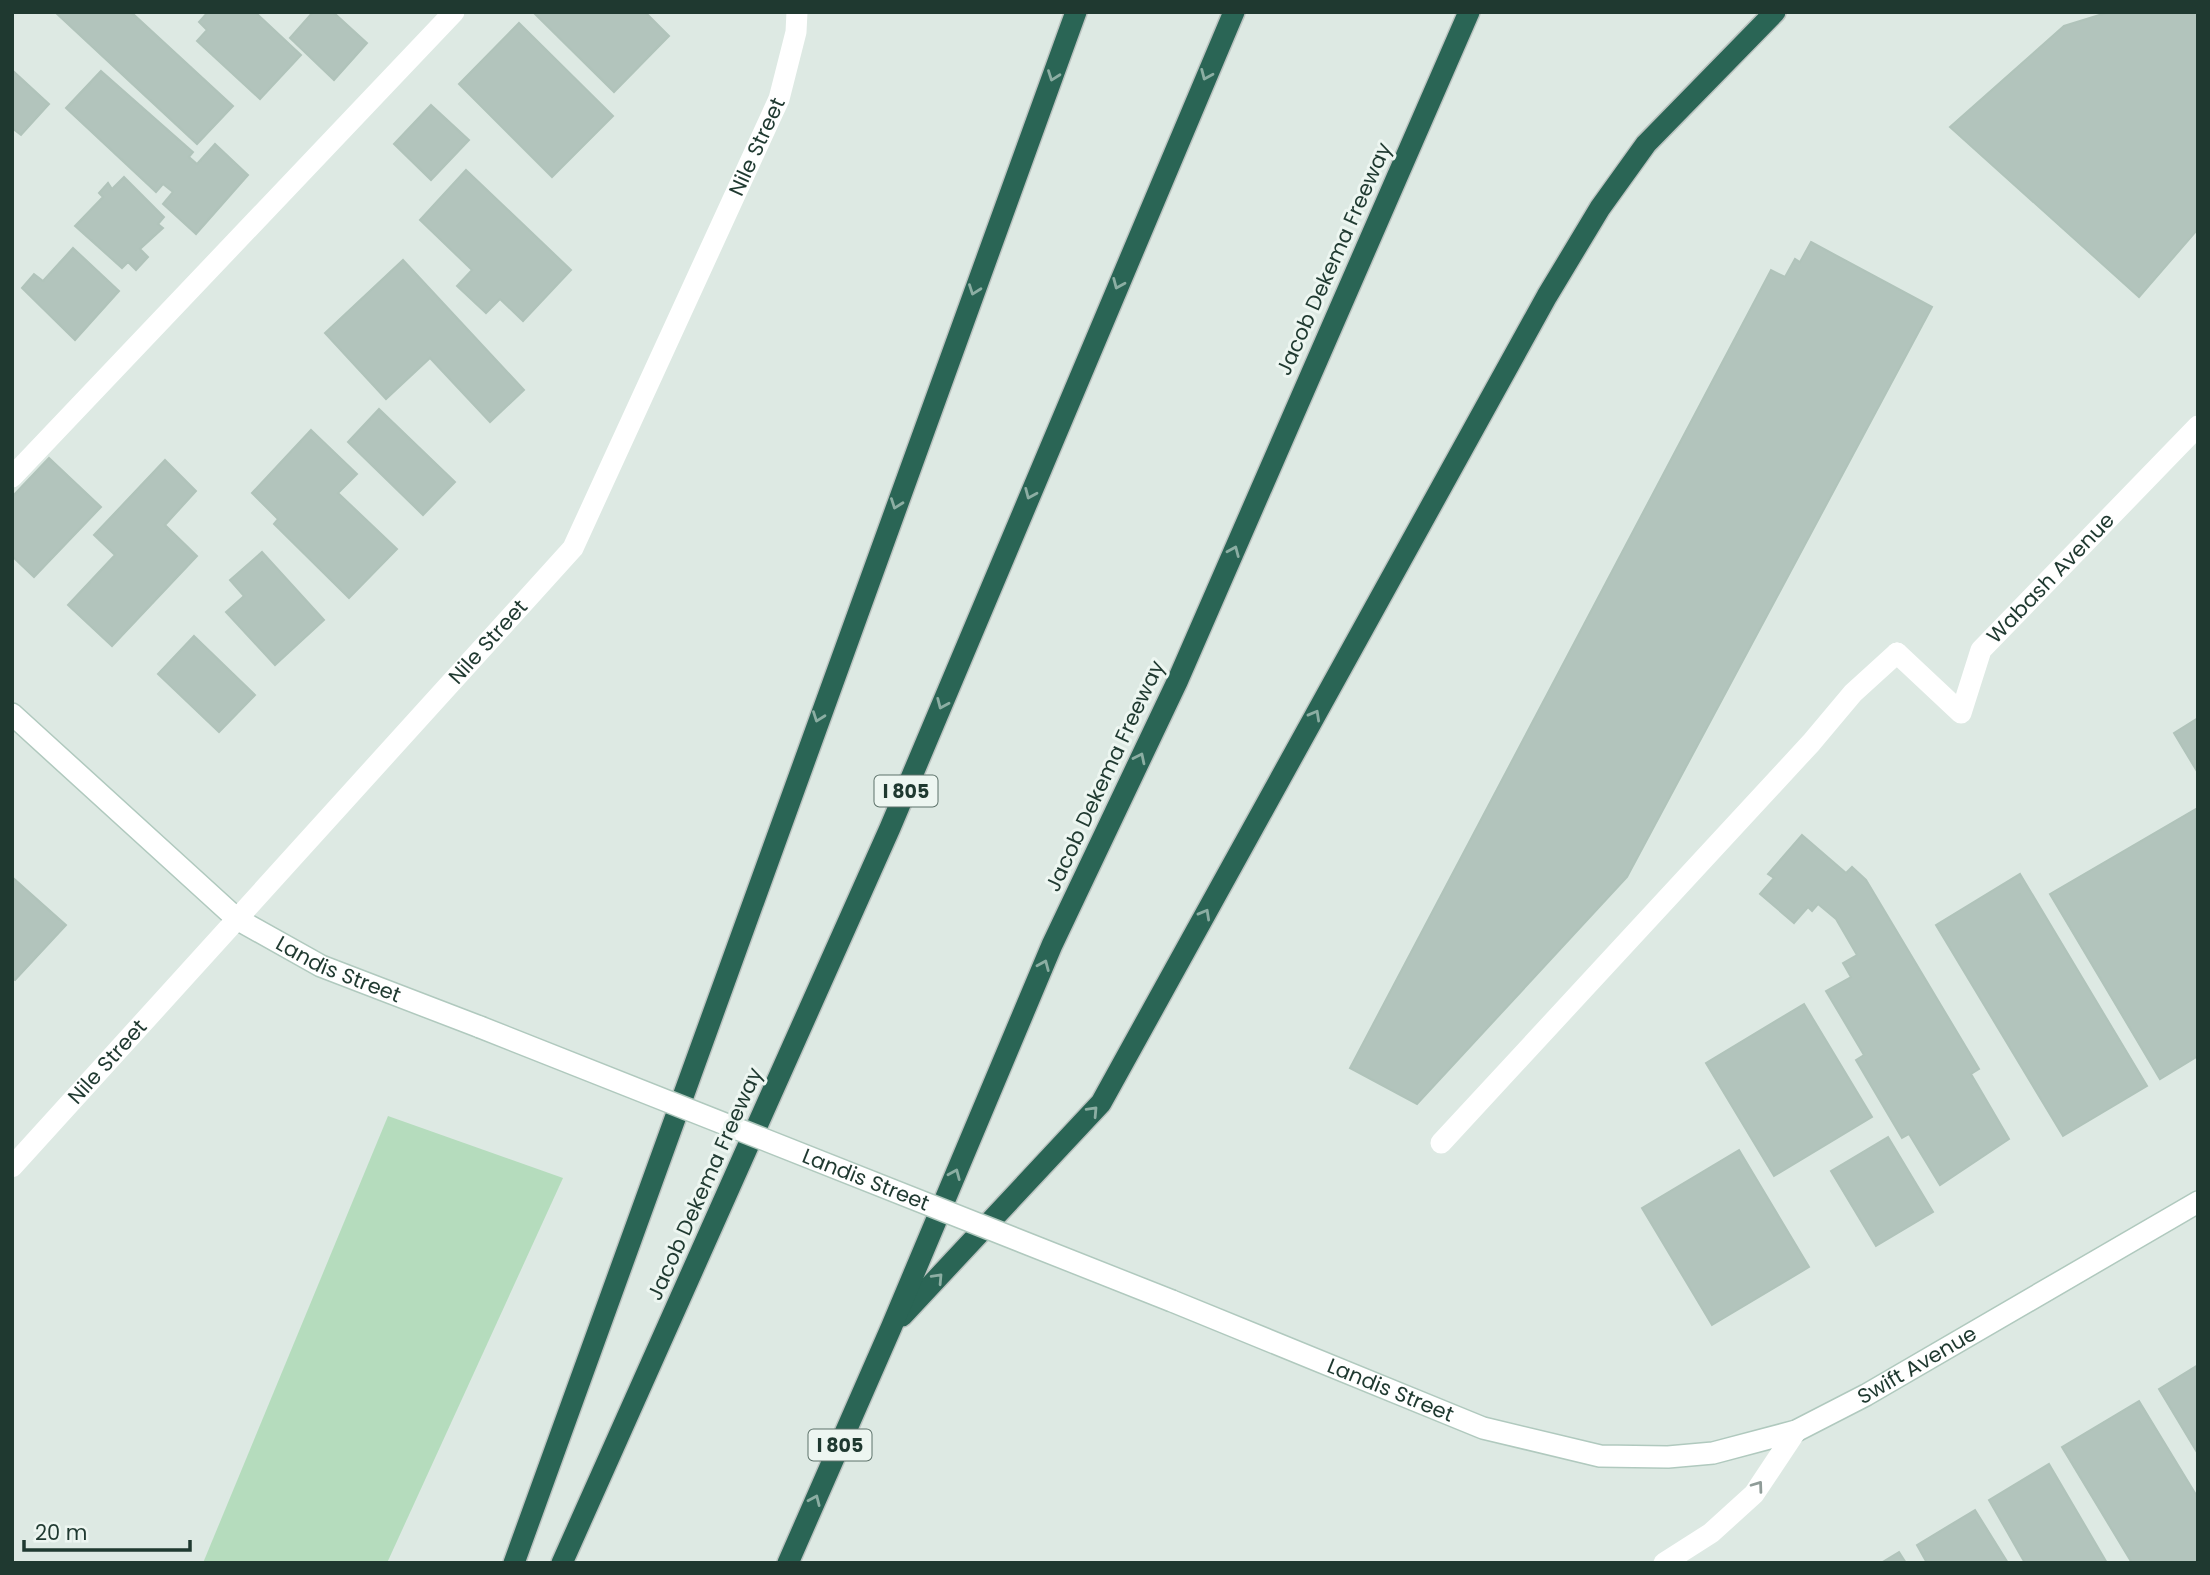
<svg xmlns="http://www.w3.org/2000/svg" width="2210" height="1575" font-family="Poppins,sans-serif">
<style>
.green{fill:#b5dcbd}
.building{fill:#b2c4bc;stroke:#b0c3ba;stroke-width:2}
.lines{fill:none;stroke-linecap:round;stroke-linejoin:round}
.secondary-casing{stroke:#b0c9be;stroke-width:24}
.motorway-casing{stroke:#bcc4c1;stroke-width:24}
.service{stroke:#fff;stroke-width:21}
.minor{stroke:#fff;stroke-width:21}
.tertiary{stroke:#fff;stroke-width:21}
.secondary{stroke:#fff;stroke-width:21}
.motorway{stroke:#2a6555;stroke-width:21}
.secondary-bridge-casing{stroke:#b0c9be;stroke-width:24;stroke-linecap:butt}
.secondary-bridge{stroke:#fff;stroke-width:21}
.oneway{stroke:#8caea3}
.oneway2{stroke:#8f9c98}
.labels{text-anchor:middle;stroke-width:6;stroke-linejoin:round;paint-order:stroke}
.shield{fill:#edf6f1;stroke:#5d726a;stroke-width:2}
.shield-label{font-size:19px;font-weight:bold;fill:#1f3930}
.street-label{font-size:21px;fill:#1f3930;stroke:#edf6f1}
</style>
<rect width="100%" height="100%" fill="#dde9e3"/>
<path class="green" d="M 388,1116 L 563,1178 L 387,1563 L 203,1563 Z"/>
<g class="building">
<path d="M 55,12 L 131,12 L 233,106 L 197,144 Z"/>
<path d="M 208,12 L 255,12 L 301,55 L 260,99 L 197,41 L 207,30 L 199,22 Z"/>
<path d="M 313,12 L 333,12 L 367,43 L 334,80 L 290,38 Z"/>
<path d="M 533,12 L 645,12 L 669,36 L 614,92 Z"/>
<path d="M 2109,12 L 2198,12 L 2198,229 L 2139,297 L 1950,127 L 2064,26 Z"/>
<path d="M 519,23 L 613,116 L 552,177 L 459,84 Z"/>
<path d="M 12,70 L 49,104 L 21,135 L 12,128 Z"/>
<path d="M 101,71 L 193,152 L 189,157 L 197,164 L 215,144 L 248,175 L 196,234 L 163,204 L 173,192 L 163,184 L 156,192 L 66,108 Z"/>
<path d="M 431,105 L 469,140 L 431,180 L 394,144 Z"/>
<path d="M 466,170 L 571,270 L 523,321 L 500,299 L 486,313 L 457,286 L 472,270 L 420,220 Z"/>
<path d="M 124,177 L 164,217 L 158,224 L 163,228 L 140,249 L 148,257 L 136,270 L 128,262 L 122,268 L 75,226 L 103,197 L 99,193 L 108,183 L 112,189 Z"/>
<path d="M 1811,242 L 1932,307 L 1627,877 L 1417,1104 L 1350,1068 L 1771,270 L 1785,277 L 1795,259 L 1800,262 Z"/>
<path d="M 73,248 L 119,291 L 75,340 L 22,288 L 34,274 L 43,281 Z"/>
<path d="M 403,260 L 524,390 L 490,422 L 430,358 L 386,399 L 325,333 Z"/>
<path d="M 379,409 L 455,482 L 423,515 L 348,442 Z"/>
<path d="M 311,430 L 357,474 L 338,493 L 397,549 L 349,598 L 274,524 L 278,519 L 252,493 Z"/>
<path d="M 49,458 L 101,507 L 34,577 L 12,556 L 12,497 Z"/>
<path d="M 165,460 L 196,491 L 165,525 L 197,556 L 112,646 L 68,605 L 115,555 L 94,535 Z"/>
<path d="M 262,552 L 324,620 L 275,665 L 226,612 L 244,596 L 230,580 Z"/>
<path d="M 194,636 L 255,695 L 219,732 L 158,674 Z"/>
<path d="M 2198,718 L 2198,773 L 2174,733 Z"/>
<path d="M 2196,809 L 2198,1056 L 2160,1079 L 2050,894 Z"/>
<path d="M 1802,835 L 1846,873 L 1852,867 L 1866,880 L 1979,1069 L 1971,1074 L 2009,1139 L 1940,1185 L 1909,1134 L 1902,1138 L 1856,1060 L 1864,1055 L 1826,991 L 1851,977 L 1843,963 L 1857,955 L 1836,919 L 1818,904 L 1812,911 L 1808,907 L 1794,923 L 1760,894 L 1774,878 L 1768,874 Z"/>
<path d="M 2020,874 L 2147,1086 L 2063,1136 L 1936,925 Z"/>
<path d="M 12,877 L 66,925 L 15,980 L 12,978 Z"/>
<path d="M 1804,1004 L 1872,1117 L 1774,1176 L 1706,1063 Z"/>
<path d="M 1888,1137 L 1933,1212 L 1876,1246 L 1831,1171 Z"/>
<path d="M 1739,1150 L 1809,1267 L 1712,1325 L 1642,1208 Z"/>
<path d="M 2198,1365 L 2198,1454 L 2159,1389 Z"/>
<path d="M 2139,1401 L 2198,1498 L 2198,1563 L 2132,1563 L 2062,1447 Z"/>
<path d="M 2049,1464 L 2107,1563 L 2025,1563 L 1989,1500 Z"/>
<path d="M 1975,1510 L 2008,1563 L 1927,1563 L 1917,1545 Z"/>
<path d="M 1899,1552 L 1906,1563 L 1881,1563 Z"/>
</g>
<g class="lines">
<defs>
<g id="secondary">
<path id="s4" d="M 12,714 L 237,919 L 321,966 L 480,1027"/>
<path id="s5" d="M 1172,1301 L 1483,1428 L 1600,1456 L 1668,1457 L 1713,1453 L 1796,1431 L 1866,1395 L 2198,1202"/>
</g>
<g id="motorway">
<path d="M 902,1316 L 1101,1103 L 1547,296 L 1600,208 L 1646,144 L 1775,12"/>
<path d="M 514,1563 L 1076,12"/>
<path d="M 562,1563 L 890,828 L 1234,12"/>
<path d="M 788,1563 L 891,1328 L 1052,945 L 1177,682 L 1469,12"/>
</g>
</defs>
<use href="#secondary" class="secondary-casing"/>
<use href="#motorway" class="motorway-casing"/>
<g class="service">
<path d="M 12,477 L 454,12"/>
<path d="M 1441,1143 L 1811,743 L 1853,693 L 1897,653"/>
</g>
<g class="minor">
<path id="s1" d="M 1897,653 L 1961,713 L 1981,650 L 2198,426"/>
<path id="s2" d="M 237,919 L 573,548 L 779,99 L 796,32 L 797,12"/>
<path d="M 1664,1563 L 1711,1533 L 1754,1494 L 1796,1431"/>
</g>
<path class="tertiary" id="s3" d="M 12,1167 L 237,919"/>
<use href="#secondary" class="secondary"/>
<use href="#motorway" class="motorway"/>
<defs>
<g id="secondary-bridge">
<path id="s6" d="M 480,1027 L 1172,1301"/>
</g>
</defs>
<use href="#secondary-bridge" class="secondary-bridge-casing"/>
<use href="#secondary-bridge" class="secondary-bridge"/>
</g>
<defs><path id="oneway-chevron" d="M-2-3.5L2.5 0L-2 3.5" fill="none" stroke-width="1.6" stroke-linecap="round" stroke-linejoin="round" transform="scale(1.75)"/></defs>
<g class="oneway">
<use href="#oneway-chevron" transform="translate(1206 75) rotate(113)"/>
<use href="#oneway-chevron" transform="translate(1053 76) rotate(110)"/>
<use href="#oneway-chevron" transform="translate(1118 284) rotate(113)"/>
<use href="#oneway-chevron" transform="translate(974 290) rotate(110)"/>
<use href="#oneway-chevron" transform="translate(1030 494) rotate(113)"/>
<use href="#oneway-chevron" transform="translate(896 504) rotate(110)"/>
<use href="#oneway-chevron" transform="translate(1234 551) rotate(-67)"/>
<use href="#oneway-chevron" transform="translate(942 704) rotate(113)"/>
<use href="#oneway-chevron" transform="translate(1315 715) rotate(-61)"/>
<use href="#oneway-chevron" transform="translate(818 717) rotate(110)"/>
<use href="#oneway-chevron" transform="translate(1140 758) rotate(-64)"/>
<use href="#oneway-chevron" transform="translate(1205 914) rotate(-61)"/>
<use href="#oneway-chevron" transform="translate(1044 965) rotate(-67)"/>
<use href="#oneway-chevron" transform="translate(1093 1111) rotate(-47)"/>
<use href="#oneway-chevron" transform="translate(955 1174) rotate(-67)"/>
<use href="#oneway-chevron" transform="translate(938 1278) rotate(-47)"/>
<use href="#oneway-chevron" transform="translate(815 1500) rotate(-66)"/>
</g>
<use class="oneway2" href="#oneway-chevron" transform="translate(1758 1486) rotate(-54)"/>
<g class="labels">
<g class="shield">
<rect x="874.5" y="775.5" width="63" height="31" rx="5"/>
<rect x="808.5" y="1429.5" width="63" height="31" rx="5"/>
</g>
<g class="shield-label">
<text x="906" y="798">I 805</text>
<text x="840" y="1452">I 805</text>
</g>
<g class="street-label">
<text dy="7" stroke="none"><textPath href="#s2" startOffset="942">Nile Street</textPath></text>
<text transform="translate(1334 259) rotate(-66)" y="7">Jacob Dekema Freeway</text>
<text dy="7" stroke="none"><textPath href="#s1" startOffset="254">Wabash Avenue</textPath></text>
<text dy="7" stroke="none"><textPath href="#s2" startOffset="374">Nile Street</textPath></text>
<text transform="translate(1105 776) rotate(-65)" y="7">Jacob Dekema Freeway</text>
<text dy="7" stroke="none"><textPath href="#s4" startOffset="418">Landis Street</textPath></text>
<text dy="7" stroke="none"><textPath href="#s3" startOffset="142">Nile Street</textPath></text>
<text dy="7" stroke="none"><textPath href="#s6" startOffset="415">Landis Street</textPath></text>
<text transform="translate(705 1184) rotate(-66)" y="7">Jacob Dekema Freeway</text>
<text dy="7" stroke="none"><textPath href="#s5" startOffset="793">Swift Avenue</textPath></text>
<text dy="7" stroke="none"><textPath href="#s5" startOffset="236">Landis Street</textPath></text>
</g>
</g>
<rect width="2210" height="1575" fill="none" stroke="#1f3930" stroke-width="28"/>
<path d="M24 1540v10h166v-10" fill="none" stroke="#1f3930" stroke-width="3.5"/>
<text x="35" y="1540" font-size="21" fill="#1f3930" stroke="#edf6f1" stroke-width="5" paint-order="stroke">20 m</text>
</svg>
